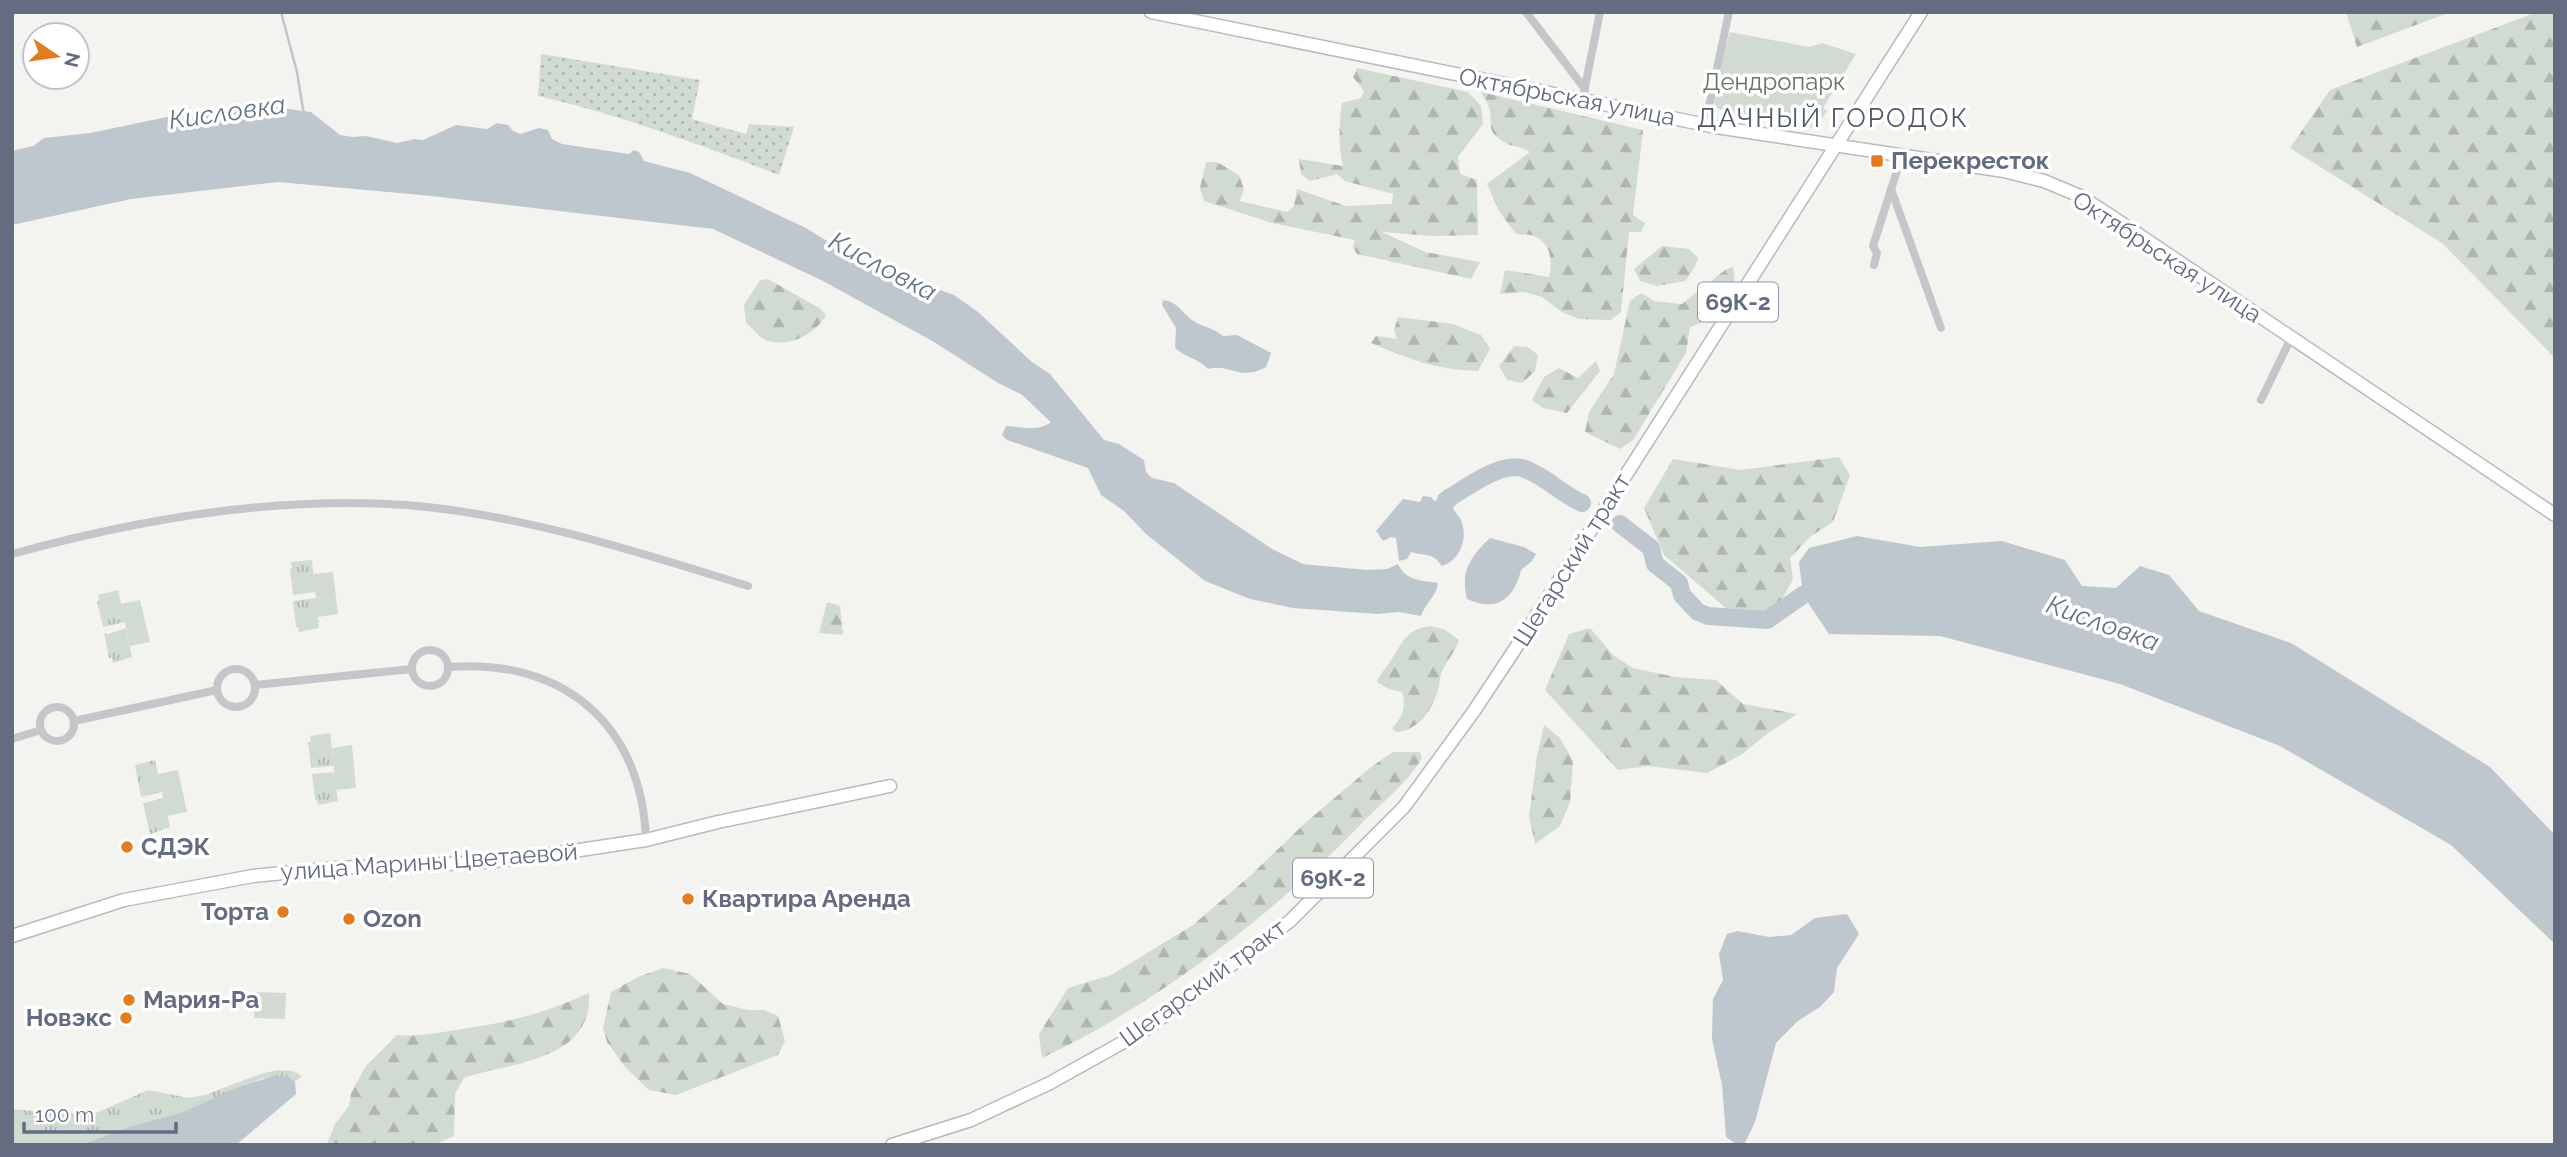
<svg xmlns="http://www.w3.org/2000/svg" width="2567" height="1157" font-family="Raleway,sans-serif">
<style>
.grass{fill:url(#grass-tufts)}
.forest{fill:url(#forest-firs)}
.park{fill:#d2dbd1}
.garden{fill:url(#garden-dots)}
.water{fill:#bfc7ce}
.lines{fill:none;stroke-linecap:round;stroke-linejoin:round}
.stream{stroke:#bfc7ce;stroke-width:2.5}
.river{stroke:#bfc7ce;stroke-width:18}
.secondary-casing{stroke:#b8bac0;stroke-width:15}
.primary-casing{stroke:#b6b8bd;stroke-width:15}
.street{stroke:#c4c6ca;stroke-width:8}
.secondary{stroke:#fff;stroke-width:12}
.primary{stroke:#fff;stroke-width:12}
.poi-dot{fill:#e37b20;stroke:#fff;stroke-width:2.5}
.labels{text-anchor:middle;stroke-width:7;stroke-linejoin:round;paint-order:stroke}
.shield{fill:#fff;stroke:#9298a7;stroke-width:2}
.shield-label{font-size:23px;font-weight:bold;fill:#636c81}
.park-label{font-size:24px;fill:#617862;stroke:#fff}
.street-label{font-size:24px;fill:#636c81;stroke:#fff}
.poi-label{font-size:24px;font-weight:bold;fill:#636c81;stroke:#fff;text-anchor:start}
.water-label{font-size:26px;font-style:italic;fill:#637485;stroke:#fff}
.neighbourhood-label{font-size:26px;letter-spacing:2px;fill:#505866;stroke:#fff}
</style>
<defs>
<pattern id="grass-tufts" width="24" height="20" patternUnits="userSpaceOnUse" patternTransform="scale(1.75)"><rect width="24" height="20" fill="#d2dbd1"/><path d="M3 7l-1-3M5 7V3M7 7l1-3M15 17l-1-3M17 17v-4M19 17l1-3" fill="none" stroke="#aeb6af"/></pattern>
<pattern id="forest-firs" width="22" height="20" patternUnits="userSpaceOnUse" patternTransform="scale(1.75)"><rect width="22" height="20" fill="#d2dbd1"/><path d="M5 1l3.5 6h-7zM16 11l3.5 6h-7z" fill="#aeb6af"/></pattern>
<pattern id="garden-dots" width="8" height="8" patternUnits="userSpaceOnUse" patternTransform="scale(1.75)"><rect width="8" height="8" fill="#d2dbd1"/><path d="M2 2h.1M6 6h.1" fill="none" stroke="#aeb6af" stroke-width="1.8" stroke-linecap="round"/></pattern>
</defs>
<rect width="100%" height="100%" fill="#f3f4ef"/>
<g class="grass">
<path d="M 312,560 L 315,592 L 293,595 L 290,569 L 292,568 L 291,562 Z"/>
<path d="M 118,590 L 125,622 L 103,627 L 97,601 L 99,600 L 98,595 Z"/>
<path d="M 316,598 L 319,628 L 299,632 L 298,627 L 296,627 L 293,601 Z"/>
<path d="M 126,628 L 132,657 L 113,663 L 112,658 L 109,658 L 104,633 L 108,634 Z"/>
<path d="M 330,733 L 334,766 L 311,768 L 308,742 L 311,742 L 310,736 Z"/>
<path d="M 155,760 L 162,792 L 141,797 L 135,765 Z"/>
<path d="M 334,772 L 338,801 L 318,805 L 317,800 L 315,800 L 312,774 Z"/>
<path d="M 164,798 L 170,827 L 150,834 L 143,803 Z"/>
<path d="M 278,1070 L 293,1071 L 302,1076 L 295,1082 L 288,1076 L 263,1078 L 181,1113 L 138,1124 L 85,1143 L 12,1145 L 12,1109 L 65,1114 L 96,1113 L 148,1090 L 189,1098 L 205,1095 L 260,1074 Z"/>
</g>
<g class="forest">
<path d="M 2346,12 L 2451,12 L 2357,47 Z"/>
<path d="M 2537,12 L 2555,12 L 2555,358 L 2442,243 L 2290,148 L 2330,90 Z"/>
<path d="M 1357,68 L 1468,92 L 1481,106 L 1483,124 L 1458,157 L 1460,174 L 1477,180 L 1478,235 L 1432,236 L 1382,232 L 1425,252 L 1480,262 L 1471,279 L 1357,254 L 1353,247 L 1355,240 L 1272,223 L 1204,201 L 1200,188 L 1206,162 L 1217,162 L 1239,175 L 1244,189 L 1240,201 L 1287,212 L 1294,206 L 1297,189 L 1346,206 L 1392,204 L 1393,194 L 1345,181 L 1337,174 L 1310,181 L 1301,174 L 1299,159 L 1343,166 C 1338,144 1339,125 1342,103 L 1361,98 L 1364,91 L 1353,77 Z"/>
<path d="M 1481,92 L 1643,130 L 1633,215 L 1645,223 L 1641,232 L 1629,232 L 1621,312 L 1611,320 L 1579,319 L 1562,312 L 1542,297 L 1524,292 L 1500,294 L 1505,270 L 1549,277 C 1553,262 1551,243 1534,236 C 1529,234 1521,235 1516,234 L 1499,211 L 1487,184 L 1530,152 C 1518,144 1512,148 1504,142 C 1484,129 1494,125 1489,107 C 1487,102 1483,96 1481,92 Z"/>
<path d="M 1662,246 L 1689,249 L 1698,258 L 1695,267 L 1685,281 L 1657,286 L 1640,281 L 1634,269 Z"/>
<path d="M 1733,267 C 1740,299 1718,317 1690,327 L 1686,353 L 1633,440 L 1620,449 L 1585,432 L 1589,412 L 1614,374 L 1630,301 L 1641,293 L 1654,301 L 1682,304 L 1725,270 Z"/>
<path d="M 768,279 L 821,309 L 826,315 C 815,334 791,347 768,341 C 761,339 752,328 746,323 L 744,305 L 760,280 Z"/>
<path d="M 1398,317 L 1453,324 L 1481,335 L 1490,349 L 1478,371 C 1434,369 1411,360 1371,343 L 1376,336 L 1397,339 L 1394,330 Z"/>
<path d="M 1514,346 L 1528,347 L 1538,355 L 1535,371 L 1522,383 L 1507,380 L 1499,366 Z"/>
<path d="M 1596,361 L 1600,371 L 1567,413 L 1543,408 L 1532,400 L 1544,377 L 1559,368 L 1578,378 Z"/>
<path d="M 1839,457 L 1850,475 L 1833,522 L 1811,536 L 1790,558 L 1793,579 L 1774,614 L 1727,609 L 1664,555 L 1644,508 L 1673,459 L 1741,470 Z"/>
<path d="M 827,602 L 840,606 L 843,635 L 819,633 Z"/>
<path d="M 1430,626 L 1444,629 L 1459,640 C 1455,652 1448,659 1443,669 C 1440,674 1440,681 1439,686 C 1434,707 1420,731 1396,732 L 1392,728 C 1402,718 1407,706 1402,692 L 1389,689 L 1377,682 C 1380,673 1384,671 1389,663 C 1402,644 1405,629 1430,626 Z"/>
<path d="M 1590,628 L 1613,655 L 1633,668 L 1675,677 L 1716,680 L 1743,704 L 1797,714 L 1767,734 L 1741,755 L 1707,773 L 1648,766 L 1618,770 L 1545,690 L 1569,634 Z"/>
<path d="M 1544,725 L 1560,738 L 1573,761 L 1570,802 L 1560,826 L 1535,844 L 1529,816 L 1537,756 Z"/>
<path d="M 1393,752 L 1420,752 L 1422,758 C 1409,781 1386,799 1368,817 C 1279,910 1159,1003 1042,1058 L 1039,1034 L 1068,988 L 1111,975 L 1193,925 L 1251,875 L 1304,824 L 1371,767 Z"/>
<path d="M 663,968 L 690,974 L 723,1004 L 748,1010 L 764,1010 L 778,1016 L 785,1041 L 778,1055 L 676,1095 L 649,1090 L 626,1068 L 607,1042 L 603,1028 L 611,992 L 638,977 Z"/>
<path d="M 589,993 C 593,1062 510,1062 464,1078 L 455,1094 L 454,1136 L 434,1145 L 327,1144 L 335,1124 L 349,1106 L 351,1093 L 365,1067 L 397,1035 C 420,1037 441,1032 463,1029 C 509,1022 546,1013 589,993 Z"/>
</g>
<g class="park">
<path d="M 1730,32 L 1809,47 L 1822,43 L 1856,54 L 1823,108 L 1827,111 L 1815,128 C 1792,125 1729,121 1714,105 L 1725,49 Z"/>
<path d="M 333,572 L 338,614 L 318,617 L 313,574 Z"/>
<path d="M 140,600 L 150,642 L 130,646 L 121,604 Z"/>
<path d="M 352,745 L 356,788 L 336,790 L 332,748 Z"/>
<path d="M 178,770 L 187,812 L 167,816 L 158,774 Z"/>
<path d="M 255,992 L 286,993 L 285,1019 L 254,1018 Z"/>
</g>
<path class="garden" d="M 541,54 L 700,80 L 692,119 L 746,134 L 749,124 L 794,127 L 779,175 C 700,145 621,115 538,96 Z"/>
<g class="water">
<path d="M 259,105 L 311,112 L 340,135 L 352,137 L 366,136 L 397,143 L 415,139 L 423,140 L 456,125 L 487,129 L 497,123 L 508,125 L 513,131 L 520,134 L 539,128 L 548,130 L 552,139 L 562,144 L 629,154 L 634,150 L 639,152 L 644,161 L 690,173 L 806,228 L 859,261 L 954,295 L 978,312 L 1032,362 L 1050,374 L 1104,440 L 1119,444 L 1144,460 L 1146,472 L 1152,478 L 1174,483 L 1272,549 L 1303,564 L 1367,570 L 1387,569 L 1398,564 C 1406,581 1420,580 1438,583 C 1437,596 1425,603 1421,616 L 1399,612 L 1378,614 L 1293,608 L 1250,599 L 1205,581 L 1146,534 L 1124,511 L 1101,495 L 1088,468 L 1007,440 L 1002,435 L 1006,426 C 1032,428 1045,433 1063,411 L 1055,405 L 1031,399 L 998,383 L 934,342 L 823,281 L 713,229 L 432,196 L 278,182 L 131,199 L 12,225 L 12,151 L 33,146 L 44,138 L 90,133 L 167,117 Z"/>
<path d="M 1163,300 C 1180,302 1183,316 1197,323 C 1207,328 1213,328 1223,336 L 1237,335 L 1271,353 L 1266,367 C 1238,382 1231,363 1208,369 C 1199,359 1185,357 1175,348 L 1176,328 L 1162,305 Z"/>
<path d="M 1461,486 L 1466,487 L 1465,495 L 1453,508 C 1456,514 1460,516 1462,523 C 1468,540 1459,561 1442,566 C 1431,551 1427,557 1411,552 L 1407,559 L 1399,561 L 1396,538 L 1391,537 L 1383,541 L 1376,531 L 1403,499 L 1420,502 L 1423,496 L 1431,497 L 1434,501 L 1438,500 L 1445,489 L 1453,489 Z"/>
<path d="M 1857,536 L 1920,547 L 2002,541 L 2065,560 L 2082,586 L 2116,588 L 2140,566 L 2169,575 L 2199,611 L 2291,643 L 2490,767 L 2555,835 L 2555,944 L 2451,845 L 2280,746 L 2120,684 L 1940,636 L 1829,634 L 1803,595 L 1799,562 L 1809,548 Z"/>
<path d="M 1490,538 L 1524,547 L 1536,554 L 1532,561 L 1521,570 C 1514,600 1496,612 1467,599 C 1460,571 1471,556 1490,538 Z"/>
<path d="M 1847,914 L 1859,934 L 1837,968 L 1834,992 L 1820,1007 L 1798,1021 L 1776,1043 L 1755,1122 L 1744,1145 L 1737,1145 L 1726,1137 L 1722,1085 L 1712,1039 L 1713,999 L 1723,980 L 1719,954 L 1727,934 L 1737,931 L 1769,937 L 1791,935 L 1815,918 Z"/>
<path d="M 273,1076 L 288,1076 L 295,1082 L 296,1094 L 236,1145 L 73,1145 L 85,1143 L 138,1124 L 181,1113 L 236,1088 Z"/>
</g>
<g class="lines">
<path class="stream" d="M 281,12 L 297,72 L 304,115"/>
<g class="river">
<path d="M 1027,387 L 1075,433"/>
<path d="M 1446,500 C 1466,488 1502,460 1525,469 C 1546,477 1562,494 1582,503"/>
<path d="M 1620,524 L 1651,548 L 1655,564 L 1679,583 L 1682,595 L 1698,612 L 1708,616 L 1767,620 L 1803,595 L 1816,589 L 1823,589"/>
</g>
<defs>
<g id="secondary">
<path d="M 1151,12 L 1716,127 L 2004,171 L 2044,181 L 2080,196 L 2111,216 L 2555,515"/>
<path d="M 12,936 L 124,900 L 253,876 L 335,868 L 471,863 L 527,858 L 646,840 L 718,822 L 890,786"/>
</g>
<path id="primary" d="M 892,1145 L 971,1120 L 1050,1083 L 1145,1030 L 1290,921 L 1404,807 L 1474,711 L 1515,649 L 1921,12"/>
</defs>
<use href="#secondary" class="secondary-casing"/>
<use href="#primary" class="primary-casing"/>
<g class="street">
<path d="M 1526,12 L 1585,89"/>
<path d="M 1584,92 L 1600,12"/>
<path d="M 1705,125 L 1729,12"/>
<path d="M 1891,189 L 1941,328"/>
<path d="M 1874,265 L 1877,253 L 1873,246 L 1902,155"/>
<path d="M 2261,400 L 2291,338"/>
<path d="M 12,554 C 140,519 273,496 406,505 C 521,514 638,552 748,586"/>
<circle cx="430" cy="668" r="18"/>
<path d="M 448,667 C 563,658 642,724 646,840"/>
<circle cx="236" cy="688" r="19"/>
<path d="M 255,685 L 412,669"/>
<circle cx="57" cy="724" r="17"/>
<path d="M 74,721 L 217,690"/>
<path d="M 12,739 L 41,730"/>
</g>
<use href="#secondary" class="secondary"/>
<use href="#primary" class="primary"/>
</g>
<g class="poi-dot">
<rect x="1870" y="154" width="14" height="14" rx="3.5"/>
<circle cx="127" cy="847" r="7"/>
<circle cx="688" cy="899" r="7"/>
<circle cx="283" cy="912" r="7"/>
<circle cx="349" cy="919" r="7"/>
<circle cx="129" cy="1000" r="7"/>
<circle cx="126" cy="1018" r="7"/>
</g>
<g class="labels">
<g class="shield">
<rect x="1698" y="282.5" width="80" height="39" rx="5"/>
<rect x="1293" y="858.5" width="80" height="39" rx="5"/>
</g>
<g class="shield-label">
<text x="1738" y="310">69К-2</text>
<text x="1333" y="886">69К-2</text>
</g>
<g class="park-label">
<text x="1774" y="90">Дендропарк</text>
</g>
<g class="street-label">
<text transform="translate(1567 97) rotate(11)" y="8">Октябрьская улица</text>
<text transform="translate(2167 257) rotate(33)" y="8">Октябрьская улица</text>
<text transform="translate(1572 560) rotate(-58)" y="8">Шегарский тракт</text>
<text transform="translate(429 862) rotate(-4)" y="8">улица Марины Цветаевой</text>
<text transform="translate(1203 983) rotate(-36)" y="8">Шегарский тракт</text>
</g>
<g class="poi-label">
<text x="1891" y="169">Перекресток</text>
<text x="141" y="855">СДЭК</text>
<text x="702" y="907">Квартира Аренда</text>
<text x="269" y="920" text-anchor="end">Торта</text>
<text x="363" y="927">Ozon</text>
<text x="143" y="1008">Мария-Ра</text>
<text x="112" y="1026" text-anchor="end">Новэкс</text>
</g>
<g class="water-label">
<text transform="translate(227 112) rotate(-8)" y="9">Кисловка</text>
<text transform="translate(883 266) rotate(28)" y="9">Кисловка</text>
<text transform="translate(2103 623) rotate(20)" y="9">Кисловка</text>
</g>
<g class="neighbourhood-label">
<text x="1833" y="127">ДАЧНЫЙ ГОРОДОК</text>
</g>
</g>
<rect width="2567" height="1157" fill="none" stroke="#636c81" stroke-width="28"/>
<g transform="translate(56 56) rotate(103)"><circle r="33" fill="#ffffff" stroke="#c1c4cd" stroke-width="2"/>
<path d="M0-5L12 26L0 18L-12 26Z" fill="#e37b20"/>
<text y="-10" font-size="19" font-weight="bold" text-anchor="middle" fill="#636c81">N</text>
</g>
<path d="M24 1122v10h152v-10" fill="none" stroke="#636c81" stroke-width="3.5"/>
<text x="35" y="1122" font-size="21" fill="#636c81" stroke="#ffffff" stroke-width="5" paint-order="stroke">100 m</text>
</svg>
